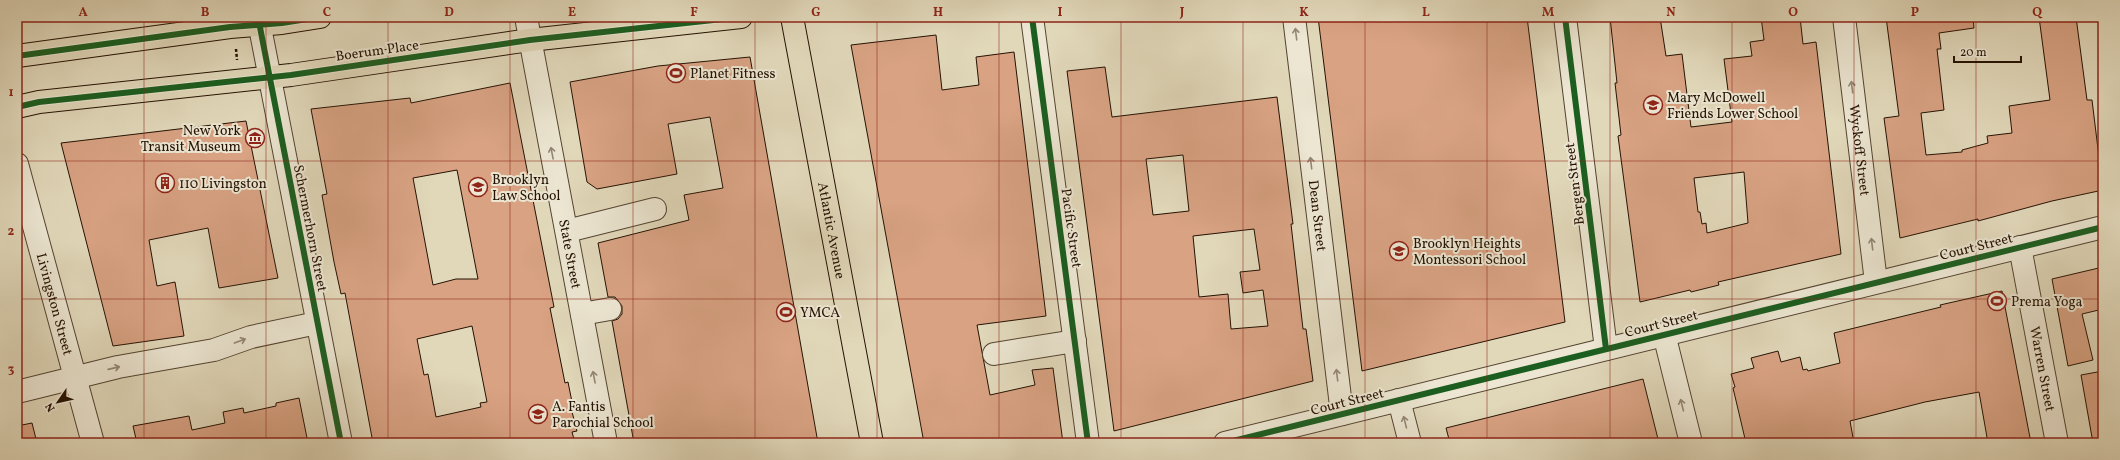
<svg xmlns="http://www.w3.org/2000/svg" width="2120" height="460" font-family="Vollkorn,serif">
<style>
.building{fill:#d8a283;stroke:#251203;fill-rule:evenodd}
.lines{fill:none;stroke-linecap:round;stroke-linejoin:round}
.minor-casing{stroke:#544431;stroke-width:24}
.major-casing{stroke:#251203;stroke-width:24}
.path{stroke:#251203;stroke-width:2.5;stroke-dasharray:3 2;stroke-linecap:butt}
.minor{stroke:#ece6d2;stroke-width:22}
.major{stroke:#e1d8ba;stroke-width:22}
.cycleway-casing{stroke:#ece6d2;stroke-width:8}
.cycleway{stroke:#1b5e20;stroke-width:6}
.oneway{stroke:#928775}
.grid{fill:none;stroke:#8f2418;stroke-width:1;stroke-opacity:0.55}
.labels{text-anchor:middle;stroke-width:4;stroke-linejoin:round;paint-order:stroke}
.street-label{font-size:14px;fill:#251203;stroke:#ece6d2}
.poi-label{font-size:14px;fill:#251203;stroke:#ece6d2;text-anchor:start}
.neatline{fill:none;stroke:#8f2418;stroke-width:1.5}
.grid-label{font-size:13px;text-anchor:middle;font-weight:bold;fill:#8f2418}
</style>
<rect width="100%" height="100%" fill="#e1d8ba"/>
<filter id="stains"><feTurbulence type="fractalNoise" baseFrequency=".005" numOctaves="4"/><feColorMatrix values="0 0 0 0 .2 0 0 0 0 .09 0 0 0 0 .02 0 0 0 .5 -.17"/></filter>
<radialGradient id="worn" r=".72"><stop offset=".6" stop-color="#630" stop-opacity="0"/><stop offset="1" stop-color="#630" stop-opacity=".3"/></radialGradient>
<g class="building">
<path d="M 1318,17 L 1527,17 L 1565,322 L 1362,371 Z"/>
<path d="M 1610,17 L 1660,17 L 1666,56 L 1682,54 L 1691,127 L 1732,122 L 1724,59 L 1752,56 L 1750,42 L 1764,40 L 1761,17 L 1800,17 L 1803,44 L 1816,42 L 1841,254 L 1718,282 L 1719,285 L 1691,292 L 1690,290 L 1640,302 L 1618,136 L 1621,135 L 1615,83 L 1617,83 ZM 1744,172 L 1748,223 L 1707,233 L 1706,223 L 1702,224 L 1700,212 L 1698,212 L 1694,178 Z"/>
<path d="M 1886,17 L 1973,17 L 1974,28 L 1939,33 L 1941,49 L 1937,49 L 1944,110 L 1921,113 L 1926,155 L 1962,152 L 1962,150 L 1988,143 L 1987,136 L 2012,133 L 2009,106 L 2050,100 L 2039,17 L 2076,17 L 2087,100 L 2092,100 L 2103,190 L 2052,201 L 1978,221 L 1978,219 L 1900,238 L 1884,118 L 1899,116 Z"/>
<path d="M 936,35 L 942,90 L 979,85 L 976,57 L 1014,52 L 1046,316 L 977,325 L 990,395 L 1035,385 L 1032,370 L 1053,368 L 1063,443 L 924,443 L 851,45 Z"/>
<path d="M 750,57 L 818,443 L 634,443 L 612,321 L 618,319 L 622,314 L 622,306 L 615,297 L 608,297 L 598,243 L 689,220 L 684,195 L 723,188 L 710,117 L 668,124 L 677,174 L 597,189 L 587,182 L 570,82 L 658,66 Z"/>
<path d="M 1105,67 L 1112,117 L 1277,97 L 1293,224 L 1291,224 L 1303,329 L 1306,329 L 1313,381 L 1114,431 L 1067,71 ZM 1183,155 L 1189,211 L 1153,215 L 1146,159 ZM 1254,229 L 1260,270 L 1240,272 L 1243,293 L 1263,290 L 1268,326 L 1231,329 L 1228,294 L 1199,297 L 1193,236 Z"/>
<path d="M 510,83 L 554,307 L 550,308 L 565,383 L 568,382 L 573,407 L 571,408 L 577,431 L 572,432 L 575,443 L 373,443 L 345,293 L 341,294 L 334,262 L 322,195 L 327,194 L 311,109 L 410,98 L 411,103 ZM 457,170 L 478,279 L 456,279 L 433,285 L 413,178 ZM 472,326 L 487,402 L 480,403 L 481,407 L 436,417 L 428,374 L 424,375 L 417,339 Z"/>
<path d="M 246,121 L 278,278 L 219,288 L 208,228 L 149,240 L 157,286 L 175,282 L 184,336 L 113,346 L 61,143 Z"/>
<path d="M 2103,267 L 2103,309 L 2082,314 L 2093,360 L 2068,366 L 2052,279 Z"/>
<path d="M 2002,291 L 2031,443 L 1988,443 L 1979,392 L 1925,402 L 1850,421 L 1854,443 L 1746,443 L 1733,388 L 1735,387 L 1731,374 L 1754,368 L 1751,358 L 1778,351 L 1781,362 L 1800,357 L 1803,370 L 1807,369 L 1808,371 L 1840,363 L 1834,333 L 1941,307 L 1940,305 Z"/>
<path d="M 2103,371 L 2103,443 L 2093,443 L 2081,375 Z"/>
<path d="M 1643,379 L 1659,443 L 1450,443 L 1446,428 Z"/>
<path d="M 299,398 L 308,443 L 137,443 L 133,426 L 189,416 L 192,430 L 225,423 L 223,412 L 243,408 L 244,413 L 276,406 L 276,403 Z"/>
<path d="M 32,423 L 37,443 L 17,443 L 17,426 Z"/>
</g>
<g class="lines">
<defs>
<g id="minor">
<path d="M 258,17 L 341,443"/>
<path id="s1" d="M 526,17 L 606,443"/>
<path d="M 1032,17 L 1088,443"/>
<path id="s2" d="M 1294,17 L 1342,414"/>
<path d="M 1565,17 L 1606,349"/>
<path id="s3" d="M 1844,17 L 1876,282"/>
<path id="s4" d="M 17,164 L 93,443"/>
<path d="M 567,231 L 655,209"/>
<path id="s5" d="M 2020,247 L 2057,443"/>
<path d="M 582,314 L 610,309"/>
<path d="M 1664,334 L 1691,443"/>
<path d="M 994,354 L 1075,341"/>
<path d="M 17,392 L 118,367 L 214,350 L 251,337 L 317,323"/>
<path d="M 1399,400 L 1410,443"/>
<path d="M 1225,443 L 2103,227"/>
</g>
<g id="major">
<path id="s6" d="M 792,17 L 872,443"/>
<path d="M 17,56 L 230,27 L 282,23 L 320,17"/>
<path d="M 17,107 L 39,102 L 291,75 L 530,40 L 741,17"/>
</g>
</defs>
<use href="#minor" class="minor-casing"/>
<use href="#major" class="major-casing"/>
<path class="path" d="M 236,49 L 237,60"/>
<use href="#minor" class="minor"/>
<use href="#major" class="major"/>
<defs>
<g id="cycleway">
<path d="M 258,17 L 341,443"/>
<path d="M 1032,17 L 1088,443"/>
<path d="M 1565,17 L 1606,349"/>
<path d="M 17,56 L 230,27 L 282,23 L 320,17"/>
<path d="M 17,107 L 39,102 L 291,75 L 530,40 L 741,17"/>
<path d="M 1225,443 L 2103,227"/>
</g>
</defs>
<use href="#cycleway" class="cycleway-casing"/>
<use href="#cycleway" class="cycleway"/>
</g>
<defs><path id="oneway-shaft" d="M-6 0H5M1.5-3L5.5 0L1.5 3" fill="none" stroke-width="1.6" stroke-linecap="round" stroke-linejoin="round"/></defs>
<g class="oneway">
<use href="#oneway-shaft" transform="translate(1296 34) rotate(-97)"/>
<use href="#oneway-shaft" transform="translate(1852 87) rotate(-97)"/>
<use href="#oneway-shaft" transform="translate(552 153) rotate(-101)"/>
<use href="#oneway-shaft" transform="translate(1311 163) rotate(-97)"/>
<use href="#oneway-shaft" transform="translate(1872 244) rotate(-97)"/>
<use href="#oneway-shaft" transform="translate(240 341) rotate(-20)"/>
<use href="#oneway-shaft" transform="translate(114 368) rotate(-13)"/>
<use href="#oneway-shaft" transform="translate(1337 375) rotate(-97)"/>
<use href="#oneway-shaft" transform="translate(594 377) rotate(-101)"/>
<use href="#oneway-shaft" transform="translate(1682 405) rotate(-104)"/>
<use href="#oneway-shaft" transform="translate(1405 422) rotate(-104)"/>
</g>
<path class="grid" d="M 144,17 L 144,443M 266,17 L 266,443M 388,17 L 388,443M 510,17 L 510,443M 633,17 L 633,443M 755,17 L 755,443M 877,17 L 877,443M 999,17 L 999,443M 1121,17 L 1121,443M 1243,17 L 1243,443M 1365,17 L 1365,443M 1487,17 L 1487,443M 1610,17 L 1610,443M 1732,17 L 1732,443M 1854,17 L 1854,443M 1976,17 L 1976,443M 17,161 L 2103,161M 17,299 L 2103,299"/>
<defs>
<symbol id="stadium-ring" viewBox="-11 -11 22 22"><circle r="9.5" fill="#ece6d2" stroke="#8f2418" stroke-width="1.5"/><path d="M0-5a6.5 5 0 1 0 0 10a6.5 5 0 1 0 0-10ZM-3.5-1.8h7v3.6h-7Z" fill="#8f2418"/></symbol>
<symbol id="school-ring" viewBox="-11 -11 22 22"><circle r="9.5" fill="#ece6d2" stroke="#8f2418" stroke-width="1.5"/><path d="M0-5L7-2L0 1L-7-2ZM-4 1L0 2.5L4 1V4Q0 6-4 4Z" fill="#8f2418"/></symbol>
<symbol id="museum-ring" viewBox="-11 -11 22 22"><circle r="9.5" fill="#ece6d2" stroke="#8f2418" stroke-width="1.5"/><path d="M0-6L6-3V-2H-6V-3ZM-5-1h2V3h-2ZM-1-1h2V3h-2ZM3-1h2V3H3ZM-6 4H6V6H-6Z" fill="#8f2418"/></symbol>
<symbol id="building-ring" viewBox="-11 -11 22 22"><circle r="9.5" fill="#ece6d2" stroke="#8f2418" stroke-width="1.5"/><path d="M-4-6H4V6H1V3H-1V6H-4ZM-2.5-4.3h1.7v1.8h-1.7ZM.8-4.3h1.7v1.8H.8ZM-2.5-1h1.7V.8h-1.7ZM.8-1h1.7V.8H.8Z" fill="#8f2418"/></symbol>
<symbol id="university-ring" viewBox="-11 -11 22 22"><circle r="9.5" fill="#ece6d2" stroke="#8f2418" stroke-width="1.5"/><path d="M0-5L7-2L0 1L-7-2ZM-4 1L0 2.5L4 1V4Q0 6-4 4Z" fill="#8f2418"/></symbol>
</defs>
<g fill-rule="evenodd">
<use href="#stadium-ring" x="665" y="62" width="22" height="22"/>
<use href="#school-ring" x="1642" y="94" width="22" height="22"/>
<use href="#museum-ring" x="244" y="127" width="22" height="22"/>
<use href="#building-ring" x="154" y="172" width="22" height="22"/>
<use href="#university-ring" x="467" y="176" width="22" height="22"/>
<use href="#school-ring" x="1388" y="240" width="22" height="22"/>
<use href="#stadium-ring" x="1986" y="290" width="22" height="22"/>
<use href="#stadium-ring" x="775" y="301" width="22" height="22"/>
<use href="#school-ring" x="527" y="403" width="22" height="22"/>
</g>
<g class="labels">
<g class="street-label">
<text transform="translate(377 50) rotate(-8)" y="5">Boerum Place</text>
<text dy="5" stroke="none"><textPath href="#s3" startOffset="134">Wyckoff Street</textPath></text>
<text transform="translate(1574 184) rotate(-97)" y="5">Bergen Street</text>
<text dy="5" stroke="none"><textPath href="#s2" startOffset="200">Dean Street</textPath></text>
<text transform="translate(311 228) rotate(79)" y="5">Schermerhorn Street</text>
<text transform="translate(1072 228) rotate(82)" y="5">Pacific Street</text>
<text dy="5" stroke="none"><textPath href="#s6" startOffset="217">Atlantic Avenue</textPath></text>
<text transform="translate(1976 246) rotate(-14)" y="5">Court Street</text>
<text dy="5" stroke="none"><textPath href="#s1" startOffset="241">State Street</textPath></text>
<text dy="5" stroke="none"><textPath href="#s4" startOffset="145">Livingston Street</textPath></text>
<text transform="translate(1661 323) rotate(-14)" y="5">Court Street</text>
<text dy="5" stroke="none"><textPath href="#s5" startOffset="124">Warren Street</textPath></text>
<text transform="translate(1347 401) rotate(-14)" y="5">Court Street</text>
</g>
<g class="poi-label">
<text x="690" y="78">Planet Fitness</text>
<text x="1667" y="102">Mary McDowell<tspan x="1667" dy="16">Friends Lower School</tspan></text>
<text x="241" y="135" text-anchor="end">New York<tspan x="241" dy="16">Transit Museum</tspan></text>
<text x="492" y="184">Brooklyn<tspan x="492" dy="16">Law School</tspan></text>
<text x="179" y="188">110 Livingston</text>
<text x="1413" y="248">Brooklyn Heights<tspan x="1413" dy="16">Montessori School</tspan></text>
<text x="2011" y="306">Prema Yoga</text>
<text x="800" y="317">YMCA</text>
<text x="552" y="411">A. Fantis<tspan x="552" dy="16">Parochial School</tspan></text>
</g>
</g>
<rect width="2120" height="460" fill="none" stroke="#e1d8ba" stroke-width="44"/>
<g transform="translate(58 402) rotate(236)" stroke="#ece6d2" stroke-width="3" paint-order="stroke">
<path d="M0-3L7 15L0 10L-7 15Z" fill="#251203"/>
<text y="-6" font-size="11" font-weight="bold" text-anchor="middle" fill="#251203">N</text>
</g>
<path d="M1954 56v6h67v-6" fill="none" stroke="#251203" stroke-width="2"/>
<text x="1960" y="56" font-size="12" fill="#251203" stroke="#ece6d2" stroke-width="3" paint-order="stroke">20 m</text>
<rect x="22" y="22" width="2076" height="416" class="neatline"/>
<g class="grid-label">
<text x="83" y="16">A</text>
<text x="205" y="16">B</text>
<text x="327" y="16">C</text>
<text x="449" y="16">D</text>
<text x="572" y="16">E</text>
<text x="694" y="16">F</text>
<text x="816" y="16">G</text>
<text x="938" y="16">H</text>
<text x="1060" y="16">I</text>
<text x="1182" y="16">J</text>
<text x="1304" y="16">K</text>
<text x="1426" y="16">L</text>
<text x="1548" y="16">M</text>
<text x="1671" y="16">N</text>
<text x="1793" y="16">O</text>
<text x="1915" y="16">P</text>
<text x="2037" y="16">Q</text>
<text x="11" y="96">1</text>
<text x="11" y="235">2</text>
<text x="11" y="373">3</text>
</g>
<rect width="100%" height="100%" filter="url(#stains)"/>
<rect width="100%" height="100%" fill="url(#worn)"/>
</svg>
